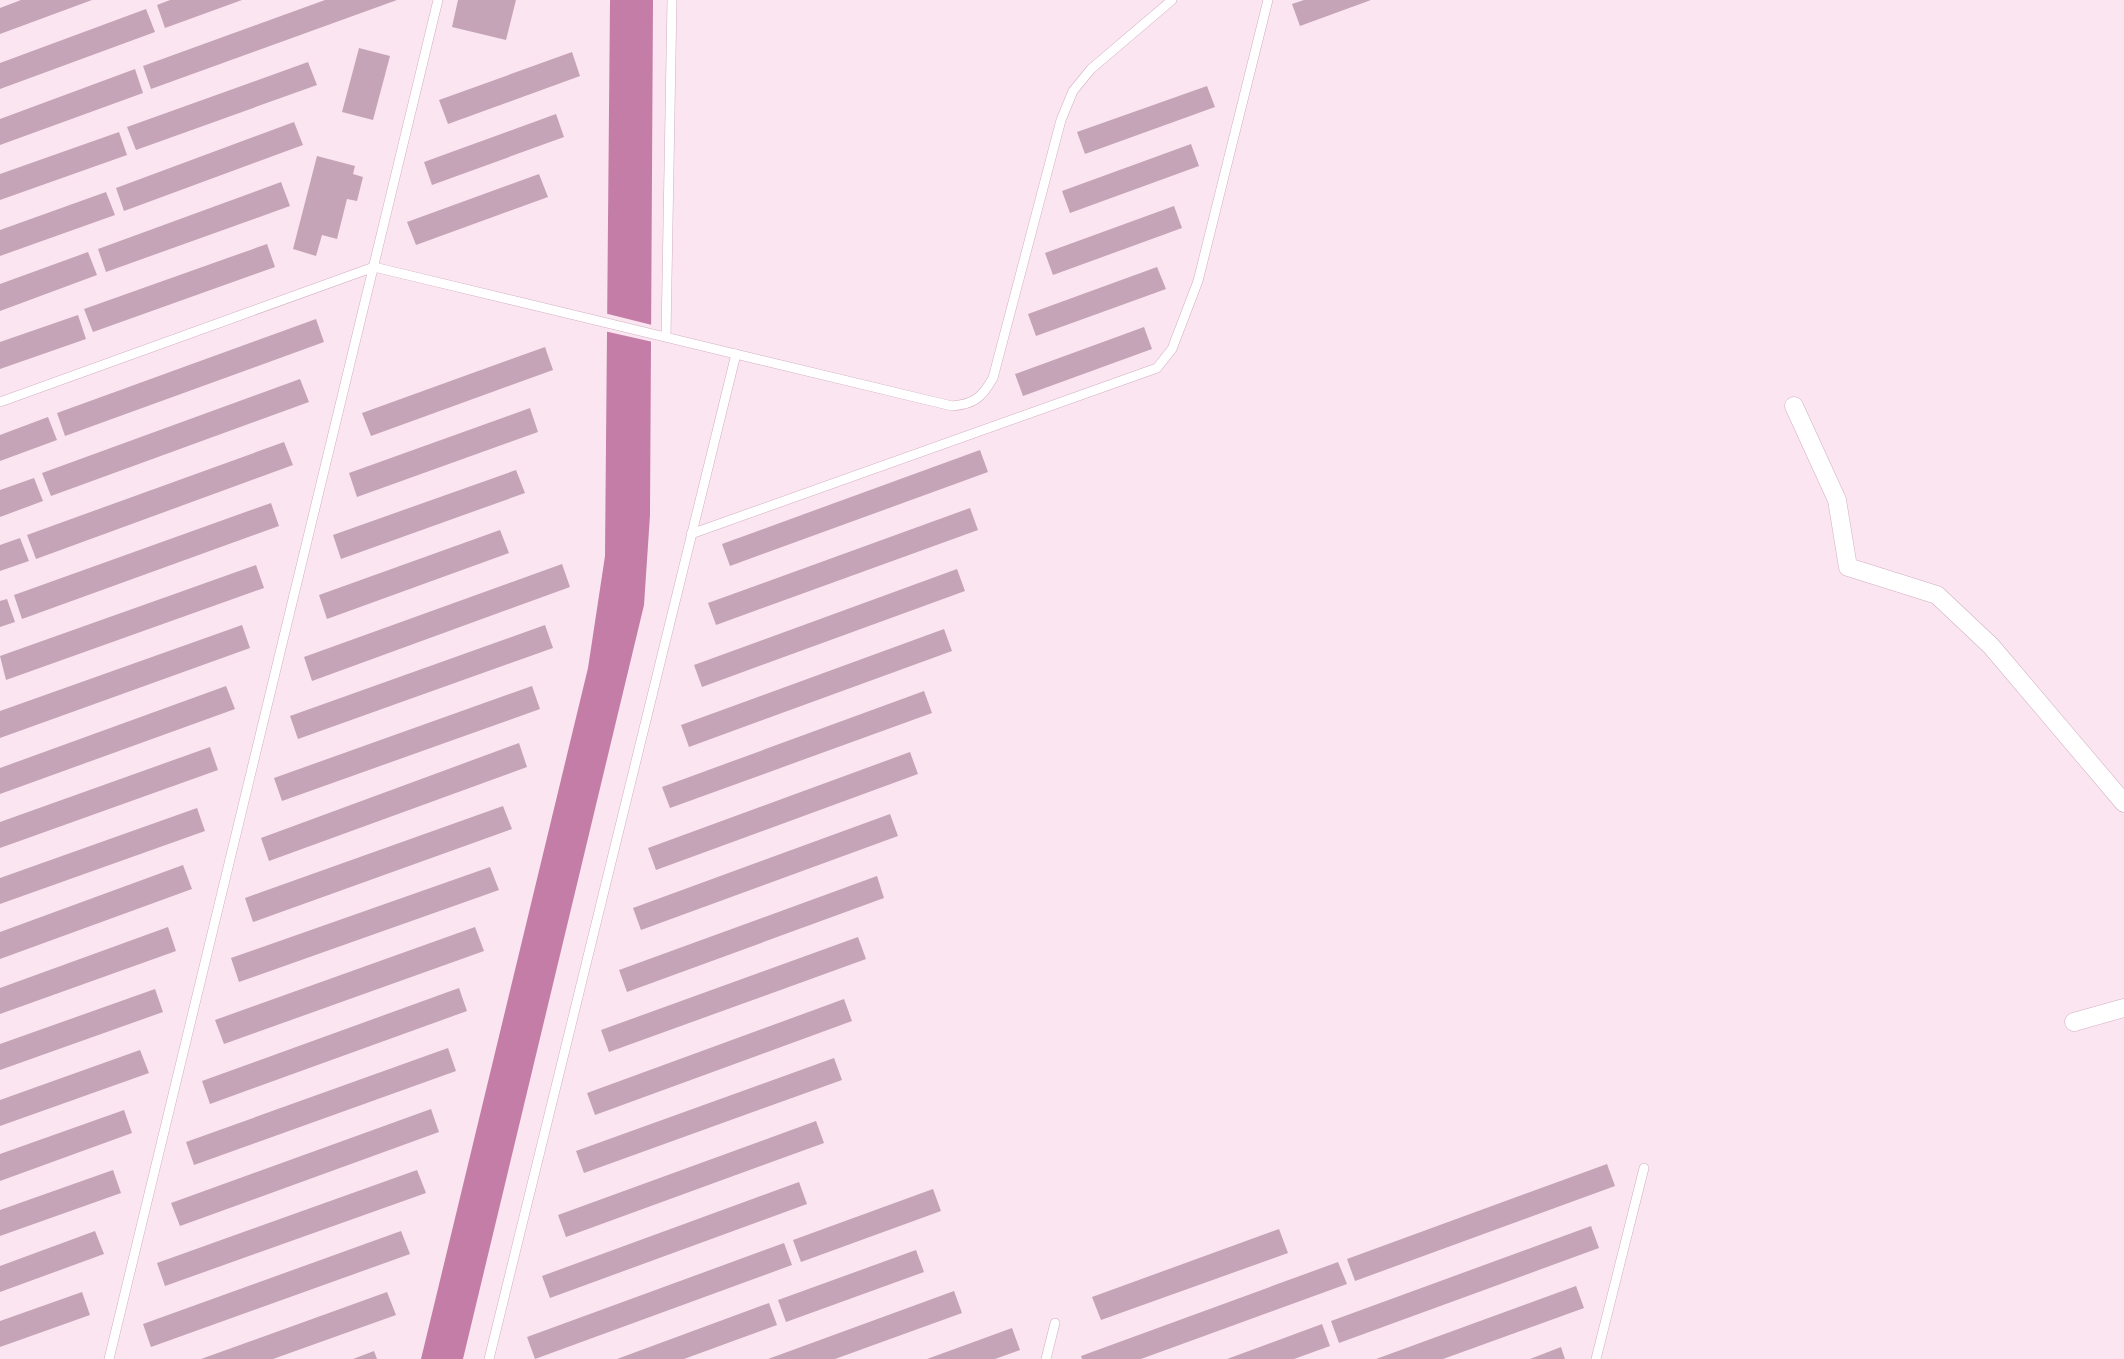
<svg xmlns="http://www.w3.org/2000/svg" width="2124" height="1359" font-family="'Golos Text',sans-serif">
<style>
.water{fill:#c37da6}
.pier{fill:#fbe5f1}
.building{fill:#c6a4b7}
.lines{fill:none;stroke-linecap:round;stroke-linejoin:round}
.lane-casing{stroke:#d1aec1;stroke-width:10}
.street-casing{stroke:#d1aec1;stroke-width:19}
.lane{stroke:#fff;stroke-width:9}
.street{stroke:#fff;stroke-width:18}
</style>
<rect width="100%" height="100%" fill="#fbe5f1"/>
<path class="water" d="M 610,0 L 653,0 L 650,515 L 644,605 L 463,1359 L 421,1359 L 588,668 L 605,556 Z"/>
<path class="pier" d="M 604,313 L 652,325 L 653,342 L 604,331 Z"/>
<g class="building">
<path d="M 21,0 L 92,0 L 0,34 L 0,8 Z"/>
<path d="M 170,0 L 242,0 L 165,28 L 157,5 Z"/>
<path d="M 325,0 L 397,0 L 151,89 L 143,66 Z"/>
<path d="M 458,0 L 516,0 L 506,40 L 452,27 Z"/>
<path d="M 1304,0 L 1371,0 L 1300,26 L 1292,4 Z"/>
<path d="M 146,9 L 155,32 L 0,89 L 0,63 Z"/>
<path d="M 359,48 L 390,56 L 373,120 L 342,112 Z"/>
<path d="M 572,52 L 580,76 L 448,124 L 439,100 Z"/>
<path d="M 308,62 L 317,85 L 136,150 L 127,127 Z"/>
<path d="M 135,69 L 143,93 L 0,145 L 0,119 Z"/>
<path d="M 1207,86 L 1215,107 L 1085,154 L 1077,132 Z"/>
<path d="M 556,114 L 564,137 L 432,185 L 424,162 Z"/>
<path d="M 294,122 L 303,145 L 124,211 L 116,188 Z"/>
<path d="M 119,132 L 127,155 L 0,200 L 0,174 Z"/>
<path d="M 1191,144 L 1199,166 L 1070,213 L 1062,191 Z"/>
<path d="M 317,156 L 355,166 L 353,174 L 363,177 L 357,201 L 347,199 L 337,239 L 322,235 L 316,256 L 293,249 Z"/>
<path d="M 539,174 L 548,197 L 416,245 L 407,222 Z"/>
<path d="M 281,182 L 290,206 L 106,272 L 98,249 Z"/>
<path d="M 106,192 L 115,215 L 0,256 L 0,230 Z"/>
<path d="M 1174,206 L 1182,228 L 1053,275 L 1045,253 Z"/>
<path d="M 267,244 L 275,267 L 93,332 L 84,309 Z"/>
<path d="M 88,252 L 97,275 L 0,311 L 0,284 Z"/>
<path d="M 1157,267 L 1166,289 L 1036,336 L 1028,314 Z"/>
<path d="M 78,315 L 86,339 L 0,369 L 0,342 Z"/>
<path d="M 316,319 L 324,342 L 65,436 L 57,413 Z"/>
<path d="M 1144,327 L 1152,349 L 1023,396 L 1015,374 Z"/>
<path d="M 545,347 L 553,370 L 371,436 L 362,413 Z"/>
<path d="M 300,379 L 309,402 L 51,496 L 42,473 Z"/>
<path d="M 530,408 L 538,432 L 357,497 L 349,473 Z"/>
<path d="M 48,417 L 57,440 L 0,461 L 0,435 Z"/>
<path d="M 284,442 L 293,465 L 36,559 L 27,535 Z"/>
<path d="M 980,450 L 988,472 L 730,566 L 722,544 Z"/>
<path d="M 516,470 L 525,493 L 341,559 L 333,535 Z"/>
<path d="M 34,478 L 43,501 L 0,517 L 0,490 Z"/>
<path d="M 271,503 L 279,526 L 22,619 L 14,595 Z"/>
<path d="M 970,508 L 978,530 L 716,625 L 708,603 Z"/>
<path d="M 500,530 L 509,553 L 327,619 L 319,595 Z"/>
<path d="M 20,538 L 29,561 L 0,571 L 0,545 Z"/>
<path d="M 562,564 L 570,587 L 312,681 L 304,657 Z"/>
<path d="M 256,565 L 264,588 L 6,680 L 0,656 Z"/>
<path d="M 957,569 L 965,591 L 702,687 L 694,665 Z"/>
<path d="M 7,599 L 15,622 L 0,627 L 0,601 Z"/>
<path d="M 242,625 L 250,648 L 0,738 L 0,711 Z"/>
<path d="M 545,625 L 553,648 L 298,739 L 290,716 Z"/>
<path d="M 944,629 L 952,651 L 689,747 L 681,725 Z"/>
<path d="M 226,686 L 235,709 L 0,794 L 0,768 Z"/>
<path d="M 532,686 L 540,709 L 282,801 L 274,778 Z"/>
<path d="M 924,691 L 932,713 L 670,808 L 662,787 Z"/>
<path d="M 519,743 L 527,767 L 269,861 L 261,838 Z"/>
<path d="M 210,747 L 218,770 L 0,848 L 0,822 Z"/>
<path d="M 910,752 L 918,774 L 656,870 L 648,848 Z"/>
<path d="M 503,806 L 512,829 L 253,922 L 245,898 Z"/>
<path d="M 197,808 L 205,831 L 0,904 L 0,878 Z"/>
<path d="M 890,814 L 898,836 L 641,930 L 633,908 Z"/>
<path d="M 183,865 L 192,889 L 0,959 L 0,932 Z"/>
<path d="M 490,867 L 499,890 L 239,982 L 231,958 Z"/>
<path d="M 877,876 L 884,898 L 627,992 L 619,970 Z"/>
<path d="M 168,927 L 176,951 L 0,1014 L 0,988 Z"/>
<path d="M 475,927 L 484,951 L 224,1044 L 215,1020 Z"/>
<path d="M 858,937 L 866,959 L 609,1052 L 601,1030 Z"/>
<path d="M 459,988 L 467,1011 L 210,1104 L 202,1081 Z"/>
<path d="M 155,989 L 163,1012 L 0,1070 L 0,1044 Z"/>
<path d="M 844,999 L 852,1021 L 595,1115 L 587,1093 Z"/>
<path d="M 448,1048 L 456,1071 L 194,1165 L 186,1142 Z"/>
<path d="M 140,1050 L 149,1073 L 0,1126 L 0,1100 Z"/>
<path d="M 834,1058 L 842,1080 L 584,1173 L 576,1151 Z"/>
<path d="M 431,1109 L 439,1132 L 180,1226 L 171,1203 Z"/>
<path d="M 124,1110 L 132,1133 L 0,1181 L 0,1154 Z"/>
<path d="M 816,1121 L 824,1143 L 566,1237 L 558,1215 Z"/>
<path d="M 1607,1164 L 1615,1186 L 1355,1281 L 1347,1259 Z"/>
<path d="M 113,1170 L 121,1193 L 0,1236 L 0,1210 Z"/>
<path d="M 417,1170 L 426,1193 L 165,1286 L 157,1263 Z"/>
<path d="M 799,1182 L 807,1204 L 550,1298 L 542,1276 Z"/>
<path d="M 933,1189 L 941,1211 L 801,1262 L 793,1240 Z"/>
<path d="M 1591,1226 L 1599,1248 L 1339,1343 L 1331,1321 Z"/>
<path d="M 1279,1229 L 1288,1253 L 1101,1320 L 1092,1297 Z"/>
<path d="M 95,1231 L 104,1254 L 0,1292 L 0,1266 Z"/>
<path d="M 401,1231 L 410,1254 L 151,1347 L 143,1324 Z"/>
<path d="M 784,1243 L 792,1265 L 535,1359 L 527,1337 Z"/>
<path d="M 916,1250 L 924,1272 L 786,1322 L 778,1300 Z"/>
<path d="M 1338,1262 L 1347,1284 L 1141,1359 L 1082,1359 L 1081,1356 Z"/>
<path d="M 1576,1286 L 1584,1308 L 1443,1359 L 1376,1359 Z"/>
<path d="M 954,1291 L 962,1313 L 835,1359 L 768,1359 Z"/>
<path d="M 82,1292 L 90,1315 L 0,1347 L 0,1321 Z"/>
<path d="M 387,1292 L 396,1315 L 273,1359 L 201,1359 Z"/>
<path d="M 769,1303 L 777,1325 L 684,1359 L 617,1359 Z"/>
<path d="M 1322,1324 L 1330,1346 L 1294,1359 L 1227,1359 Z"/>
<path d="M 1012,1328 L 1020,1350 L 995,1359 L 927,1359 Z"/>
<path d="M 1561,1347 L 1565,1359 L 1530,1359 Z"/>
<path d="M 374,1351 L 377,1359 L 353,1359 Z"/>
</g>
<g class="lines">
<defs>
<g id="lane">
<path d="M 666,336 L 672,0"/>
<path d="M 0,402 L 374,267 L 952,406 C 975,404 982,397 993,378 L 1061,120 L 1073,91 L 1091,69 L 1172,0"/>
<path d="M 691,534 L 1157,368 L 1172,349 L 1198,281 L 1268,0"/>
<path d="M 109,1359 L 438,0"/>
<path d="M 489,1359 L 736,354"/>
<path d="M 1046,1359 L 1055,1323"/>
<path d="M 1596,1359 L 1644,1168"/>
</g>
<g id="street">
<path d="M 1794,406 L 1837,500 L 1848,567 L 1937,595 L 1991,646 L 2124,803"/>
<path d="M 2074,1022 L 2124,1008"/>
</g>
</defs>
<use href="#lane" class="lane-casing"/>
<use href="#street" class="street-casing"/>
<use href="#lane" class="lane"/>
<use href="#street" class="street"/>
</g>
</svg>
